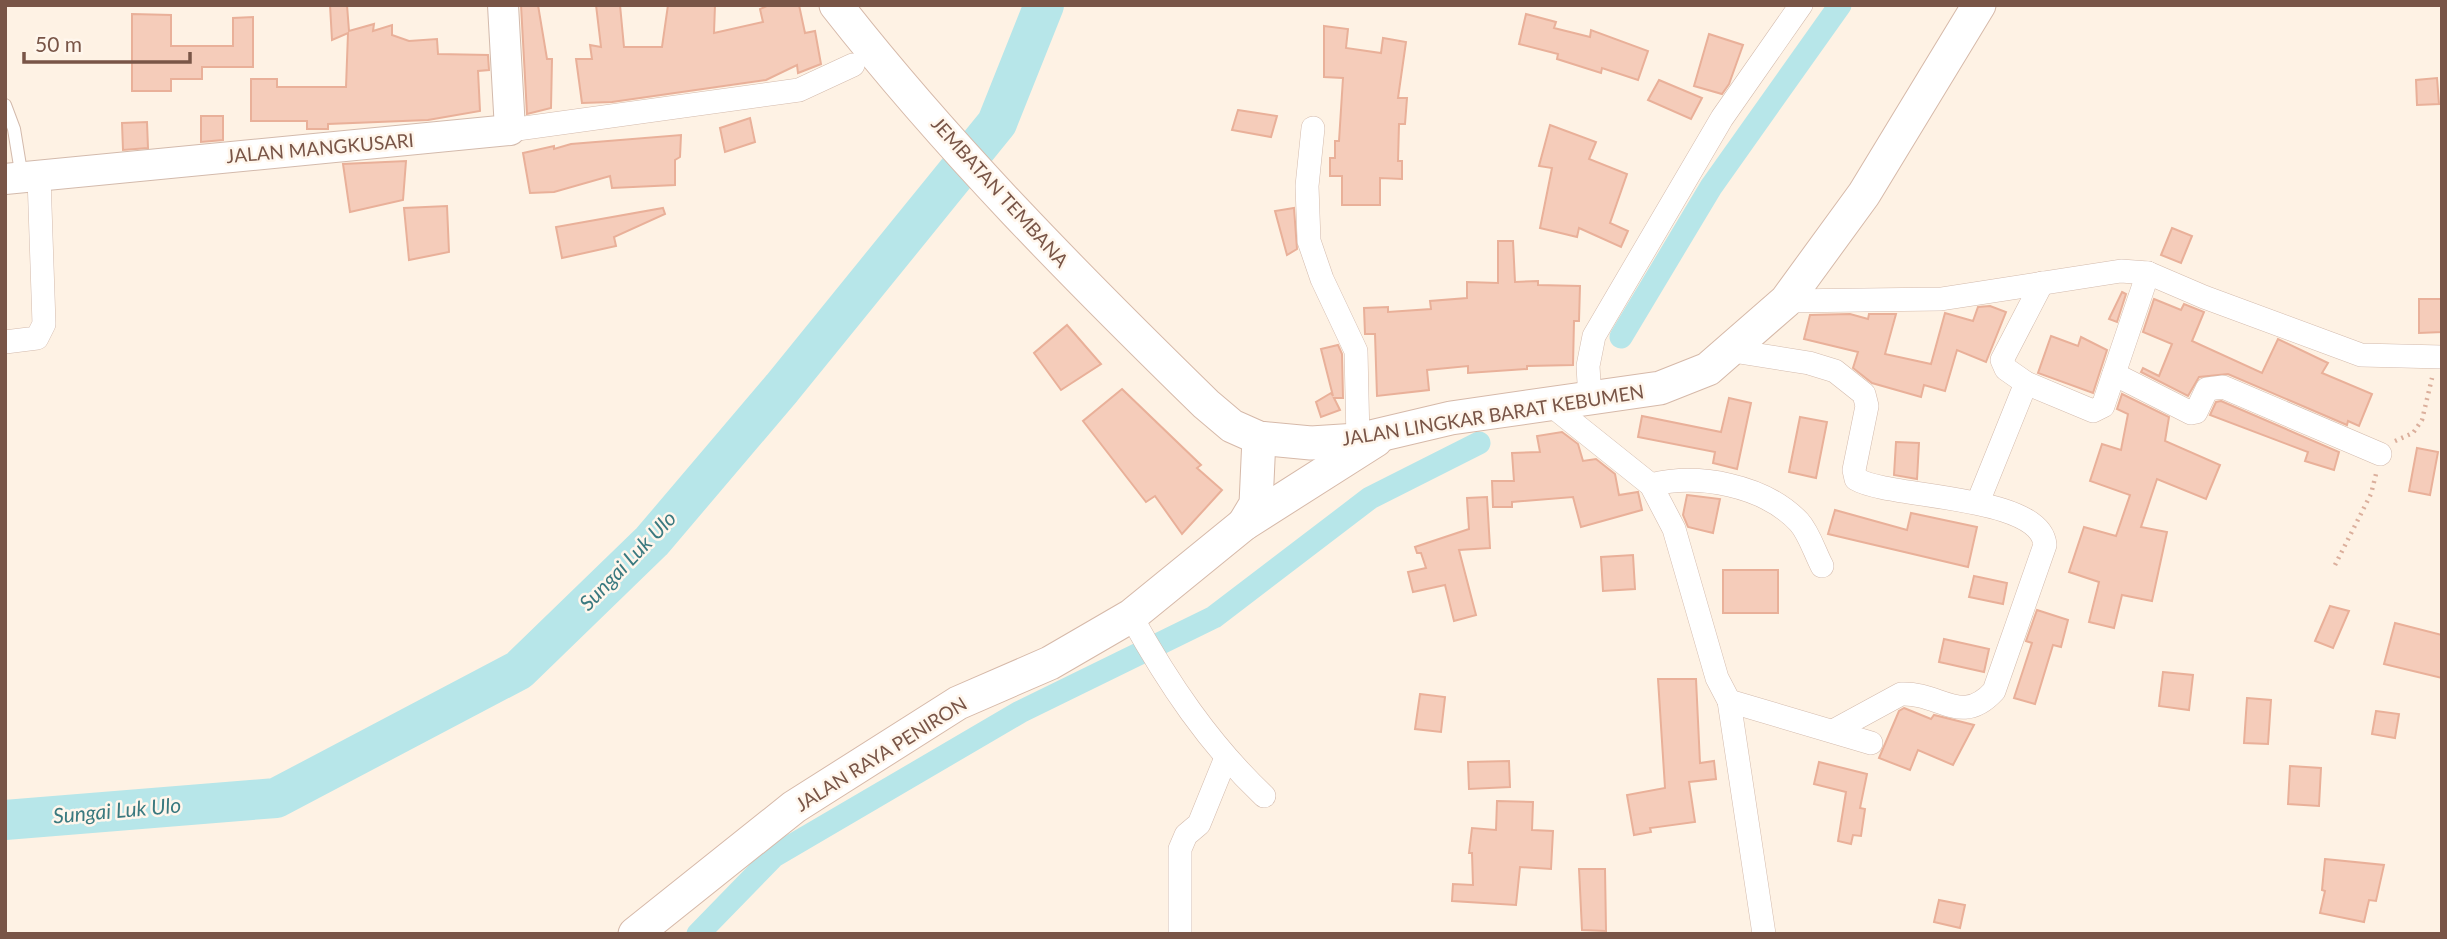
<svg xmlns="http://www.w3.org/2000/svg" width="2447" height="939" font-family="Lato,sans-serif">
<style>
.lines{fill:none;stroke-linecap:round;stroke-linejoin:round}
.canal{stroke:#b7e6e9;stroke-width:23}
.river{stroke:#b7e6e9;stroke-width:40}
.building{fill:#f5ccba;stroke:#e9b099;stroke-width:2}
.service-casing{stroke:#d3baac;stroke-width:14}
.minor-casing{stroke:#d3baac;stroke-width:24}
.tertiary-casing{stroke:#d3baac;stroke-width:32}
.secondary-casing{stroke:#d6b9a9;stroke-width:35}
.path{stroke:#dbaf9c;stroke-width:4.5;stroke-dasharray:2 5;stroke-linecap:butt}
.service{stroke:#fff;stroke-width:12}
.minor{stroke:#fff;stroke-width:23}
.tertiary{stroke:#fff;stroke-width:30}
.secondary{stroke:#fff;stroke-width:33}
.labels{text-anchor:middle;stroke-width:5;stroke-linejoin:round;paint-order:stroke}
.street-label{font-size:19px;fill:#795547;stroke:#fff6ec}
.water-label{font-size:21px;font-style:italic;fill:#3a797f;stroke:#fff6ec}
</style>
<rect width="100%" height="100%" fill="#fef2e4"/>
<g class="lines">
<g class="canal">
<path d="M 1621,337 L 1711,187 L 1840,5"/>
<path d="M 698,934 L 774,856 L 1020,712 L 1214,617 L 1370,498 L 1479,443"/>
</g>
<path class="river" d="M 5,820 L 276,798 L 519,670 L 652,541 L 782,388 L 997,123 L 1044,5"/>
</g>
<g class="building">
<path d="M 330,5 L 347,5 L 349,31 L 374,24 L 373,31 L 392,25 L 392,35 L 409,41 L 437,39 L 438,54 L 488,55 L 489,70 L 478,71 L 480,111 L 428,120 L 328,124 L 328,129 L 307,129 L 307,121 L 251,121 L 251,79 L 277,79 L 277,87 L 346,87 L 348,33 L 332,40 Z"/>
<path d="M 521,5 L 538,5 L 547,59 L 552,59 L 551,108 L 527,114 Z"/>
<path d="M 596,5 L 620,5 L 624,47 L 662,47 L 668,5 L 715,5 L 714,33 L 763,22 L 760,9 L 769,5 L 799,5 L 805,33 L 815,31 L 821,64 L 798,73 L 797,65 L 766,80 L 612,102 L 582,103 L 576,59 L 592,59 L 590,45 L 601,47 Z"/>
<path d="M 132,14 L 171,15 L 171,46 L 233,46 L 233,18 L 253,17 L 253,67 L 202,67 L 202,79 L 171,79 L 171,91 L 132,91 Z"/>
<path d="M 1526,14 L 1556,22 L 1554,28 L 1590,37 L 1591,30 L 1648,51 L 1638,80 L 1602,68 L 1601,73 L 1557,59 L 1558,54 L 1519,44 Z"/>
<path d="M 1324,26 L 1348,29 L 1346,48 L 1381,53 L 1383,38 L 1406,42 L 1398,98 L 1407,98 L 1405,124 L 1399,124 L 1398,161 L 1402,161 L 1402,179 L 1380,178 L 1380,205 L 1342,205 L 1342,176 L 1330,176 L 1330,158 L 1335,158 L 1335,141 L 1339,141 L 1343,78 L 1324,77 Z"/>
<path d="M 1709,34 L 1743,45 L 1729,84 L 1722,94 L 1694,86 Z"/>
<path d="M 2437,78 L 2439,104 L 2417,105 L 2416,80 Z"/>
<path d="M 1659,80 L 1702,98 L 1691,119 L 1648,100 Z"/>
<path d="M 1238,110 L 1277,116 L 1271,137 L 1232,130 Z"/>
<path d="M 201,116 L 223,116 L 223,140 L 201,142 Z"/>
<path d="M 750,118 L 755,142 L 725,152 L 720,128 Z"/>
<path d="M 147,122 L 148,148 L 123,150 L 122,123 Z"/>
<path d="M 1550,125 L 1596,142 L 1589,159 L 1627,174 L 1610,223 L 1628,231 L 1621,247 L 1579,228 L 1577,237 L 1540,228 L 1552,168 L 1539,166 Z"/>
<path d="M 681,135 L 680,157 L 675,160 L 675,185 L 612,188 L 610,176 L 554,192 L 530,193 L 523,153 L 554,146 L 554,149 L 571,144 Z"/>
<path d="M 406,161 L 403,200 L 350,212 L 343,164 Z"/>
<path d="M 447,206 L 449,252 L 409,260 L 404,208 Z"/>
<path d="M 663,208 L 665,214 L 614,237 L 616,246 L 562,258 L 556,227 Z"/>
<path d="M 1294,208 L 1297,249 L 1287,255 L 1275,211 Z"/>
<path d="M 2172,228 L 2192,236 L 2181,263 L 2161,255 Z"/>
<path d="M 1498,241 L 1513,241 L 1515,282 L 1538,281 L 1538,285 L 1580,286 L 1579,321 L 1574,321 L 1573,365 L 1527,366 L 1527,369 L 1468,373 L 1468,366 L 1427,370 L 1429,390 L 1377,396 L 1375,334 L 1365,334 L 1364,308 L 1388,307 L 1388,312 L 1431,309 L 1430,301 L 1467,298 L 1467,282 L 1498,283 Z"/>
<path d="M 2122,292 L 2126,294 L 2117,322 L 2109,319 Z"/>
<path d="M 2154,299 L 2181,310 L 2184,304 L 2204,312 L 2192,341 L 2262,373 L 2278,339 L 2328,363 L 2322,373 L 2372,394 L 2359,426 L 2348,421 L 2347,425 L 2228,374 L 2199,377 L 2188,396 L 2141,372 L 2143,368 L 2159,376 L 2172,344 L 2143,332 Z"/>
<path d="M 2419,299 L 2442,299 L 2442,332 L 2419,333 Z"/>
<path d="M 1990,306 L 2006,312 L 1986,362 L 1957,350 L 1945,391 L 1924,385 L 1921,397 L 1872,383 L 1853,368 L 1858,352 L 1804,339 L 1810,315 L 1850,314 L 1868,319 L 1869,314 L 1896,314 L 1885,354 L 1931,364 L 1945,313 L 1973,321 L 1978,307 Z"/>
<path d="M 1067,325 L 1101,364 L 1061,390 L 1034,353 Z"/>
<path d="M 2051,336 L 2078,346 L 2081,337 L 2107,350 L 2093,393 L 2038,373 Z"/>
<path d="M 1338,345 L 1342,354 L 1343,398 L 1334,398 L 1340,410 L 1321,417 L 1316,402 L 1331,393 L 1333,396 L 1321,349 Z"/>
<path d="M 1122,389 L 1201,465 L 1197,468 L 1222,490 L 1182,534 L 1155,496 L 1146,502 L 1083,421 Z"/>
<path d="M 2122,394 L 2169,417 L 2165,441 L 2220,465 L 2206,499 L 2157,479 L 2141,527 L 2167,532 L 2152,601 L 2122,595 L 2114,628 L 2089,622 L 2099,582 L 2069,572 L 2084,527 L 2116,536 L 2130,495 L 2090,481 L 2102,444 L 2121,450 L 2128,414 L 2117,409 Z"/>
<path d="M 1729,398 L 1751,403 L 1737,469 L 1713,463 L 1715,452 L 1638,437 L 1642,416 L 1721,432 Z"/>
<path d="M 2221,401 L 2339,452 L 2334,470 L 2305,461 L 2308,452 L 2210,415 L 2216,402 Z"/>
<path d="M 1800,417 L 1827,422 L 1816,478 L 1789,472 Z"/>
<path d="M 1562,432 L 1578,444 L 1583,461 L 1596,459 L 1615,474 L 1619,495 L 1638,492 L 1642,510 L 1581,527 L 1573,497 L 1512,502 L 1512,507 L 1493,507 L 1492,481 L 1514,481 L 1512,453 L 1540,452 L 1537,436 Z"/>
<path d="M 1896,442 L 1919,443 L 1917,479 L 1894,475 Z"/>
<path d="M 2417,448 L 2438,452 L 2430,495 L 2409,491 Z"/>
<path d="M 1687,495 L 1720,499 L 1713,533 L 1688,527 L 1683,515 Z"/>
<path d="M 1487,497 L 1490,548 L 1459,550 L 1476,615 L 1454,621 L 1445,585 L 1413,592 L 1408,572 L 1426,568 L 1421,553 L 1417,553 L 1415,547 L 1469,529 L 1467,498 Z"/>
<path d="M 1835,510 L 1907,530 L 1911,513 L 1977,527 L 1968,567 L 1828,534 Z"/>
<path d="M 1633,555 L 1635,589 L 1603,591 L 1601,557 Z"/>
<rect x="1723" y="570" width="55" height="43"/>
<path d="M 1974,576 L 2007,583 L 2003,604 L 1969,597 Z"/>
<path d="M 2330,606 L 2349,611 L 2333,648 L 2315,641 Z"/>
<path d="M 2037,610 L 2068,620 L 2061,647 L 2053,645 L 2035,704 L 2014,698 L 2032,643 L 2026,641 Z"/>
<path d="M 2395,623 L 2442,635 L 2442,678 L 2384,664 Z"/>
<path d="M 1944,639 L 1989,649 L 1984,672 L 1939,662 Z"/>
<path d="M 2163,672 L 2193,675 L 2189,710 L 2159,706 Z"/>
<path d="M 1658,679 L 1696,679 L 1700,763 L 1714,761 L 1716,779 L 1689,782 L 1695,822 L 1650,828 L 1651,832 L 1634,835 L 1627,795 L 1665,788 Z"/>
<path d="M 1420,694 L 1445,697 L 1441,732 L 1415,729 Z"/>
<path d="M 2247,698 L 2271,700 L 2268,744 L 2244,743 Z"/>
<path d="M 1904,708 L 1931,719 L 1934,715 L 1974,725 L 1953,765 L 1918,750 L 1910,770 L 1879,758 L 1899,711 Z"/>
<path d="M 2376,711 L 2399,714 L 2395,738 L 2372,734 Z"/>
<path d="M 1509,761 L 1510,787 L 1469,789 L 1468,762 Z"/>
<path d="M 1819,762 L 1867,774 L 1860,808 L 1865,809 L 1861,836 L 1853,835 L 1851,844 L 1838,841 L 1846,792 L 1814,784 Z"/>
<path d="M 2290,766 L 2321,768 L 2319,806 L 2288,804 Z"/>
<path d="M 1497,801 L 1533,802 L 1532,830 L 1553,831 L 1551,869 L 1520,867 L 1516,905 L 1452,901 L 1453,884 L 1473,885 L 1472,853 L 1469,853 L 1472,828 L 1496,830 Z"/>
<path d="M 2325,859 L 2384,865 L 2376,901 L 2369,900 L 2364,922 L 2320,913 L 2325,891 L 2322,890 Z"/>
<path d="M 1579,869 L 1605,869 L 1606,931 L 1582,930 Z"/>
<path d="M 1939,900 L 1965,905 L 1960,928 L 1934,922 Z"/>
</g>
<g class="lines">
<defs>
<path id="service" d="M 5,105 L 14,129 L 22,178"/>
<g id="minor">
<path d="M 1313,128 L 1307,186 L 1309,241 L 1322,279 L 1356,351 L 1358,440"/>
<path d="M 510,130 L 799,90 L 853,65"/>
<path d="M 1786,301 L 1941,299 L 2121,271 L 2148,273 L 2204,297 L 2361,355 L 2442,357"/>
<path d="M 5,342 L 37,338 L 44,324 L 39,177"/>
<path d="M 1733,351 L 1809,363 L 1835,371 L 1864,394 L 1867,406 L 1854,470 L 1856,479 C 1890,499 2041,494 2045,545 L 1994,691 C 1961,727 1940,692 1901,694 L 1833,731"/>
<path d="M 2114,374 L 2191,413 L 2196,412 L 2207,389 L 2223,387 L 2380,454"/>
<path d="M 2026,383 L 2006,369 L 2002,360 L 2042,283"/>
<path d="M 1590,400 L 1588,366 L 1594,336 L 1722,118 L 1801,5"/>
<path d="M 1551,405 L 1651,485 L 1674,529 L 1717,678 L 1729,701 L 1764,934"/>
<path d="M 1651,485 C 1698,473 1764,485 1799,522 C 1809,533 1815,553 1822,566"/>
<path d="M 1978,502 L 2026,383 L 2093,411 L 2103,406 L 2148,273"/>
<path d="M 1131,616 C 1168,683 1209,744 1264,796"/>
<path d="M 1729,701 L 1871,743"/>
<path d="M 1180,934 L 1180,849 L 1186,835 L 1199,824 L 1225,760"/>
</g>
<path id="tertiary" d="M 5,179 L 510,130 L 503,5"/>
<g id="secondary">
<path d="M 836,5 C 948,148 1077,278 1206,404 L 1232,426 L 1259,438 L 1311,443 L 1358,440 L 1451,418 L 1660,388 L 1708,369 L 1786,301 L 1864,194 L 1979,5"/>
<path d="M 1244,524 L 1256,504 L 1259,438"/>
<path d="M 635,934 L 794,807 L 958,703 L 1050,663 L 1131,616 L 1244,524 L 1376,440"/>
</g>
</defs>
<use href="#service" class="service-casing"/>
<use href="#minor" class="minor-casing"/>
<use href="#tertiary" class="tertiary-casing"/>
<use href="#secondary" class="secondary-casing"/>
<g class="path">
<path d="M 2395,441 L 2413,433 L 2422,420 L 2432,378"/>
<path d="M 2335,565 L 2371,494 L 2376,474"/>
</g>
<use href="#service" class="service"/>
<use href="#minor" class="minor"/>
<use href="#tertiary" class="tertiary"/>
<use href="#secondary" class="secondary"/>
</g>
<g class="labels">
<g class="street-label">
<text transform="translate(320 148) rotate(-5)" y="7">JALAN MANGKUSARI</text>
<text transform="translate(1000 192) rotate(48)" y="7">JEMBATAN TEMBANA</text>
<text transform="translate(1493 415) rotate(-9)" y="7">JALAN LINGKAR BARAT KEBUMEN</text>
<text transform="translate(881 754) rotate(-32)" y="7">JALAN RAYA PENIRON</text>
</g>
<g class="water-label">
<text transform="translate(628 561) rotate(-46)" y="7">Sungai Luk Ulo</text>
<text transform="translate(117 811) rotate(-5)" y="7">Sungai Luk Ulo</text>
</g>
</g>
<rect width="2447" height="939" fill="none" stroke="#795547" stroke-width="14"/>
<path d="M24 52v10h166v-10" fill="none" stroke="#795547" stroke-width="3.5"/>
<text x="35" y="52" font-size="21" fill="#795547" stroke="#fff6ec" stroke-width="5" paint-order="stroke">50 m</text>
</svg>
